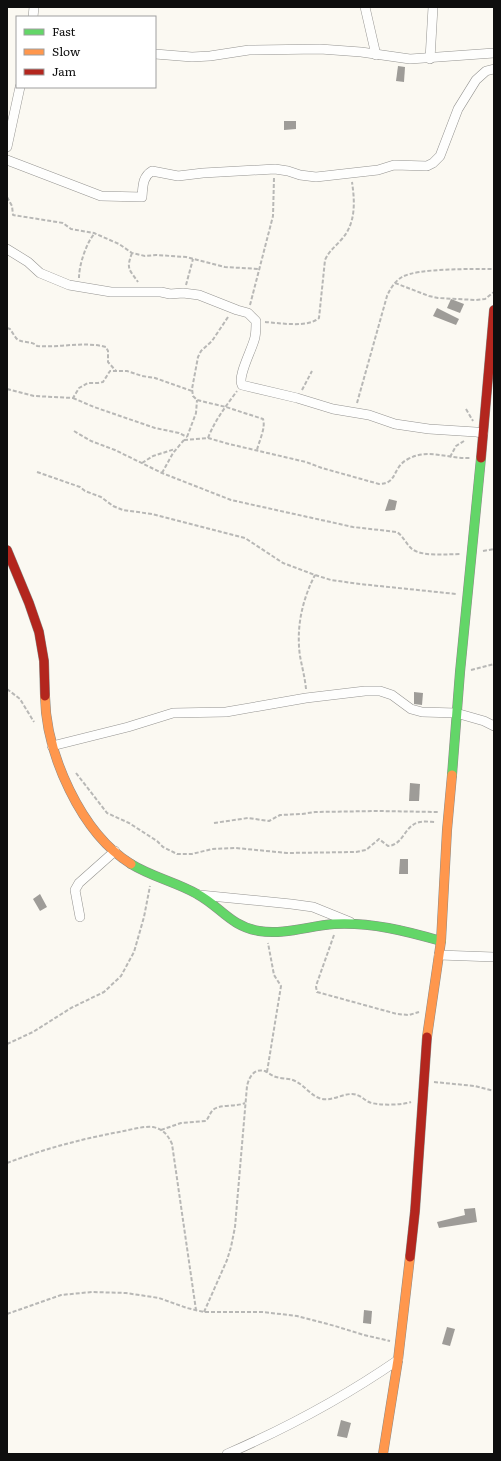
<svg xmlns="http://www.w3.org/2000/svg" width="501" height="1461" font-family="Literata,serif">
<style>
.building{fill:#9e9c98}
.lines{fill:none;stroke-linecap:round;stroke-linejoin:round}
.street-casing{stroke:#959491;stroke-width:10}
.fast-casing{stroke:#8b8a87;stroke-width:10}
.slow-casing{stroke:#8b8a87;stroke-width:10}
.jam-casing{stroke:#8b8a87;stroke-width:10}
.path{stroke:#b8b8b6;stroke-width:2;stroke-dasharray:4 2;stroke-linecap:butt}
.street{stroke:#fefefd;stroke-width:9}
.fast{stroke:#63d668;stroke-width:9}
.slow{stroke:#ff974d;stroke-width:9}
.jam{stroke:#b3261e;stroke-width:9}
</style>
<rect width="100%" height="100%" fill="#fbf9f2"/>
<g class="building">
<path d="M 398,66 L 405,67 L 404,82 L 396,81 Z"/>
<path d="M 284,121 L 296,121 L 296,129 L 284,130 Z"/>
<path d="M 451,299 L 464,304 L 460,313 L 447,308 Z"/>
<path d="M 437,308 L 459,319 L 456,325 L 433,316 Z"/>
<path d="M 389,499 L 397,501 L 395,510 L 385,511 Z"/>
<path d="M 414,692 L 423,693 L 422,705 L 414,704 Z"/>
<path d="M 410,783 L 420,784 L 419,801 L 409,801 Z"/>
<path d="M 400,859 L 408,859 L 408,874 L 399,874 Z"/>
<path d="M 40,894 L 47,907 L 40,911 L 33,899 Z"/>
<path d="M 475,1208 L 477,1222 L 439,1228 L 437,1222 L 465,1215 L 464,1209 Z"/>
<path d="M 364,1310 L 372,1311 L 371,1324 L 363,1323 Z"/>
<path d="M 447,1327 L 455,1329 L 450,1346 L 442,1344 Z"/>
<path d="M 341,1420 L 351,1423 L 347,1438 L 337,1436 Z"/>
</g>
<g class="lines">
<defs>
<g id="street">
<path d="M 365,7 L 376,55"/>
<path d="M 33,17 L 34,7"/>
<path d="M 155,54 L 192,57 L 210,56 L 249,50 L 320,49 L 361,52 L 410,59 L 494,53"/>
<path d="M 430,59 L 433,7"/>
<path d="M 7,147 L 20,87"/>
<path d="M 7,160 L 101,196 L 142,197 C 143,187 142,177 152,171 L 178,176 L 203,173 L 275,169 L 288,171 L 300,175 L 316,177 L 378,170 L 394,165 L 427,166 L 433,163 L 440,156 L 458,109 L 476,80 L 486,71 L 494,69"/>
<path d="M 7,249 L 28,262 L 40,273 L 69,285 L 111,292 L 161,292 L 170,294 L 183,293 L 199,295 L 237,310 L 248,313 L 256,321 C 256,326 256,332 255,337 C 253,348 237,376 242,385 L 297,398 L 333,409 L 369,415 L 395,424 L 429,429 L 476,432 L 483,433"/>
<path d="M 52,746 L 128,727 L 173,713 L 226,712 L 306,698 L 365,691 L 380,691 L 392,695 L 411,709 L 422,712 L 456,713 L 484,721 L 494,726"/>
<path d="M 200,895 L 291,904 L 313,907 L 350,922"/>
<path d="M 80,917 L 75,890 L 79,883 L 115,851"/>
<path d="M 439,955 L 494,957"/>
<path d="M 227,1454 C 289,1427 343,1398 398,1360"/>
</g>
<g id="fast">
<path d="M 452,775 L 460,672 L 481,458"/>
<path d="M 131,864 C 152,877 176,882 197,894 C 221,907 230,926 259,931 C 284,935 309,926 334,924 C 371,922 406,931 441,941"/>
</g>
<g id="slow">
<path d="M 45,696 C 46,754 81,833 131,864"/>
<path d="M 427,1037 L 441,941 L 447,830 L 452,775"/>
<path d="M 383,1454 L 398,1360 L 410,1257"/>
</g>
<g id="jam">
<path d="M 481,458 L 494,310"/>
<path d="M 7,550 L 29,603 L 39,632 L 44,661 L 45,696"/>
<path d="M 410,1257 L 415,1211 L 427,1037"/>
</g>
</defs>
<use href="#street" class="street-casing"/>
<use href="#fast" class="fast-casing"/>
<use href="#slow" class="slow-casing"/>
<use href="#jam" class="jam-casing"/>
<g class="path">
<path d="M 7,197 L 12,206 L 13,215 L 63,223 L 71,229 L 94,233 L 119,244 L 132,253 L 145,256 L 156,255 L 186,257 L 225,267 L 259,269"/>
<path d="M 132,253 C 126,269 129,269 138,282"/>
<path d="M 79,278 C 79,265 86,244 94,234"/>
<path d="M 395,283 L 429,296 L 438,298 L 476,300 L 485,299 L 494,292"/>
<path d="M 186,285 L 193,259"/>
<path d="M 250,305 L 273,216 L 274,178"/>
<path d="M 228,317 L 212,341 L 201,351 L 198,357 L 192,389 L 193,396 L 197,400 L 205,402 L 226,407 L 263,419 C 266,428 259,441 257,450"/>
<path d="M 265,322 C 280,323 308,328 319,318 L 325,260 C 329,251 335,247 341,240 C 356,224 355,202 352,182"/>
<path d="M 7,328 L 10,329 C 12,332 14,335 16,338 C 21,344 31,340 37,346 C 60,348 84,341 106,347 L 108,351 L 108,362 L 116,371"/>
<path d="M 7,389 L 34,396 L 73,398 L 79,388 L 88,383 L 98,383 L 103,382 L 110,371 L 127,371 L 142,376 L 155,378 L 192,391"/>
<path d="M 302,390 L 312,371"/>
<path d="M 73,398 L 94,407 L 155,428 L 179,433 L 187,437"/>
<path d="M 357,403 L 387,296 C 390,289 395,281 402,277 C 417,268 475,269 494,269"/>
<path d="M 466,409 L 473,421"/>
<path d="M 74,431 L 91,441 L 115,450 L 162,473 L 231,500 L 353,527 L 397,532 C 404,537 406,544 412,549 C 422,557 449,554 461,554"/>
<path d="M 187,437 L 196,413 L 197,400"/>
<path d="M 208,438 C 215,420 226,406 237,391"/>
<path d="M 184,440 L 208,438 L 229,444 L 306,462 L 322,468 L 379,484 C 398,484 392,467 408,459 C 429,448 447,459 470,458"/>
<path d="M 450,457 L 456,446 L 464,441"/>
<path d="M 142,463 L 153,456 L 175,449"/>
<path d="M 37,472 L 80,487 L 85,491 L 101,497 L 113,506 L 123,510 L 152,514 L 245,538 L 283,563 L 315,575 L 331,580 L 360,584 L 456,594"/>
<path d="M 162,473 L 173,453 L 184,440"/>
<path d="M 483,551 L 494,549"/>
<path d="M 471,670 L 494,664"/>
<path d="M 7,689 L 20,699 L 34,722"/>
<path d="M 306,689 C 305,678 302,667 300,656 C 296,628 302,600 315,575"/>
<path d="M 76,773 L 107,813 L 129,823 L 157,841 L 163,847 L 177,854 L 192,854 L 212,849 L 236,848 L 287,853 L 356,852 L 366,850 L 379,839 L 388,846 C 404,845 404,825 420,822 C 425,821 431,822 436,822"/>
<path d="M 214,823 L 248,818 L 269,821 L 280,815 L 302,814 L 315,812 L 377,811 L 438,812"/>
<path d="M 334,935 L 317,983 L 316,987 L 317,992 L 397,1014 L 409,1015 L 419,1012"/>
<path d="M 7,1044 L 33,1032 L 71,1008 L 104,992 L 121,976 L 134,952 L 144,917 L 150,886"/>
<path d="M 267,1072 L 281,986 L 274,975 L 268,943"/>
<path d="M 434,1082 L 475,1086 L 494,1091"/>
<path d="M 161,1130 L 181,1123 L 206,1121 C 209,1117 210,1113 213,1110 C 219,1104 237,1107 245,1103"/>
<path d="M 7,1163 C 44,1149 81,1139 119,1132 C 130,1130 142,1126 153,1127 C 163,1129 168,1135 172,1144 L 196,1310"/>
<path d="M 204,1312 L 227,1260 L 231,1247 L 235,1227 L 247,1086 C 249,1077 254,1068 265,1071 C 269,1073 272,1076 276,1077 C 283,1079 291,1078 297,1082 C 305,1086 312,1097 322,1099 C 332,1101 342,1094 352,1094 C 359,1094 363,1099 369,1102 C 377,1106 404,1105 411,1102"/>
<path d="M 7,1314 L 61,1295 L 92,1292 L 126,1293 L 159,1298 L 187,1308 L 204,1312 L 263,1312 L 297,1316 L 335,1326 L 364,1335 L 390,1341"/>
</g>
<use href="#street" class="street"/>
<use href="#fast" class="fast"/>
<use href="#slow" class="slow"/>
<use href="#jam" class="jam"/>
</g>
<rect width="501" height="1461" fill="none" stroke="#0e0e0e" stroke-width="16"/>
<rect x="16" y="16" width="140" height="72" fill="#ffffff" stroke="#9f9f9f"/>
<rect x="24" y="29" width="20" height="6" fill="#63d668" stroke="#9f9f9f"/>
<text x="52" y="36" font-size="12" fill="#0e0e0e">Fast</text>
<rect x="24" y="49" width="20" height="6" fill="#ff974d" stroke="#9f9f9f"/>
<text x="52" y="56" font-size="12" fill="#0e0e0e">Slow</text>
<rect x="24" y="69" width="20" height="6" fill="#b3261e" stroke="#9f9f9f"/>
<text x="52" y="76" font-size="12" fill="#0e0e0e">Jam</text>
</svg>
